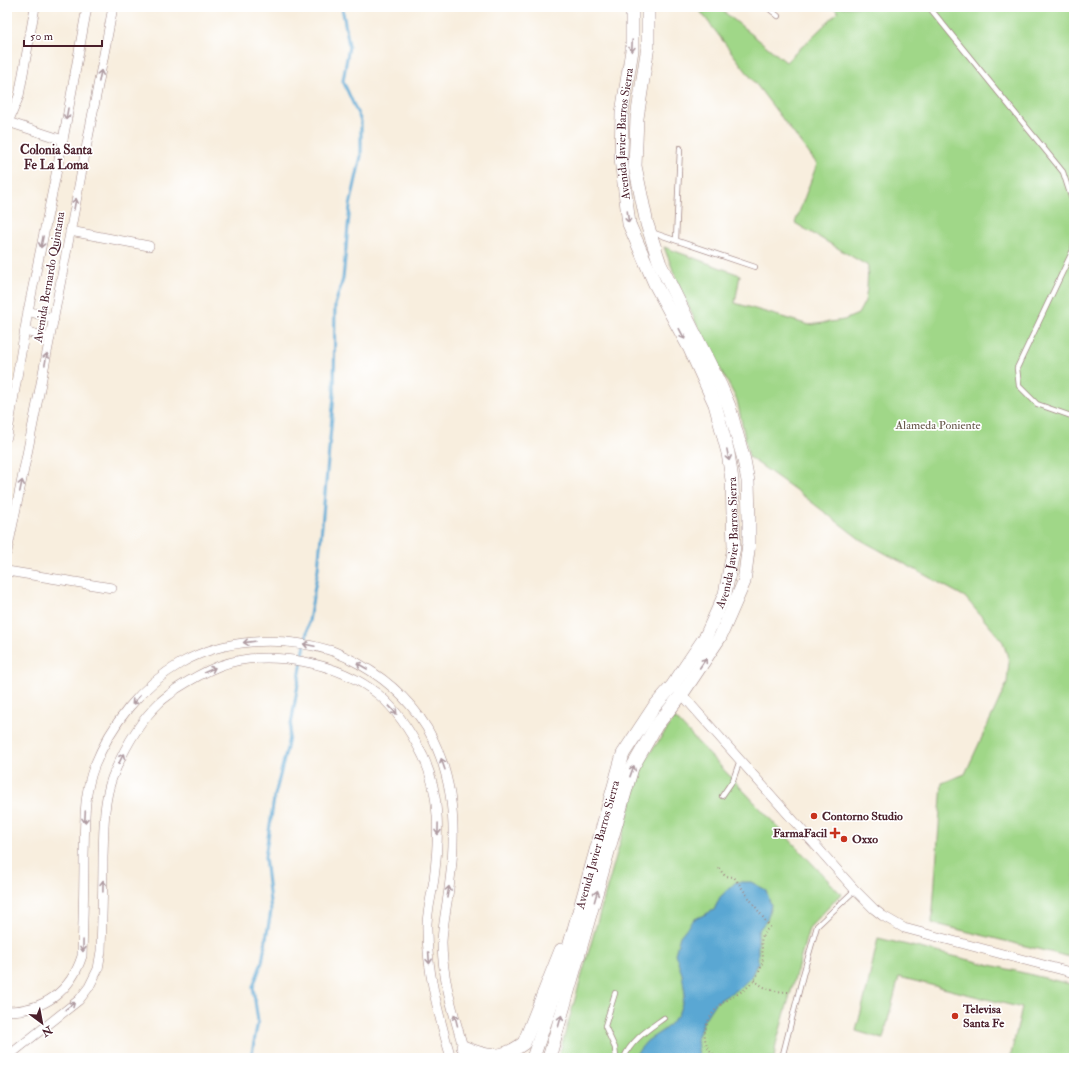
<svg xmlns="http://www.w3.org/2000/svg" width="1081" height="1065" font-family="'IM FELL Double Pica',serif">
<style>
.green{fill:#a0d788;stroke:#757b5a}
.water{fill:#5aa7d3;stroke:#52637f}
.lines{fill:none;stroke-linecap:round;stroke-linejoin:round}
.stream{stroke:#5aa7d3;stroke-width:3}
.lane-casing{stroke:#a18684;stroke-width:6}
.street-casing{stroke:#a18684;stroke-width:10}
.secondary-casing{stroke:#a18684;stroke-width:14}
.path{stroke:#a18684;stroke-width:2;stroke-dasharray:1 3;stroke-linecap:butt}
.lane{stroke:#fff;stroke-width:4.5}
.street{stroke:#fff;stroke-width:9}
.secondary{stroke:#fff;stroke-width:13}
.oneway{stroke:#ae9aa0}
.poi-dot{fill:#c8321e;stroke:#fff;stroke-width:1.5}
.labels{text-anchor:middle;stroke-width:3.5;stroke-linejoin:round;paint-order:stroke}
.street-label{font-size:12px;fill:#4a1f2b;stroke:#fff}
.park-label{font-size:12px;fill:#645647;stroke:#fff}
.poi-label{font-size:12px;font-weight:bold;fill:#4a1f2b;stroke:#fff;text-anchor:start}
.neighbourhood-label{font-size:13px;font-weight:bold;fill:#4a1f2b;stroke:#fff}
</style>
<rect width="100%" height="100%" fill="#fff"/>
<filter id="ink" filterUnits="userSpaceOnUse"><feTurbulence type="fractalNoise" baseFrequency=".025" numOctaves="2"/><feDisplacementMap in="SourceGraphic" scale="8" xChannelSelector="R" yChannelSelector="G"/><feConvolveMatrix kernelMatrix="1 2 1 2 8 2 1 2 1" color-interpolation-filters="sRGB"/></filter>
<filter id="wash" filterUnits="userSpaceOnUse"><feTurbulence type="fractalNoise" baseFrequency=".012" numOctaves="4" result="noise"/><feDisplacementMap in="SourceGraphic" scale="16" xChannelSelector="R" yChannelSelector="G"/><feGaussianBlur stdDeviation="0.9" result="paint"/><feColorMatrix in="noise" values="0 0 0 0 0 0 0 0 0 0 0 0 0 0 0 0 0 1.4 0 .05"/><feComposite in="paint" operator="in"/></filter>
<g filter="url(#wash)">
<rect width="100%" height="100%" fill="#f8eede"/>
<g class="green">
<path d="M 697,7 L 718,7 L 786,62 L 838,12 L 833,7 L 1074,7 L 1074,958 L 932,923 L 942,783 L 965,774 L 1007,683 L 1009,661 L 1003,642 L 965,597 L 861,540 L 797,491 L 749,457 L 737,400 L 697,325 L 680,288 L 664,247 L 740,275 L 735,303 L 809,325 L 844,320 L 858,314 L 865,301 L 867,289 L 868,266 L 795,223 L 817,164 Z"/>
<path d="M 675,718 L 841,894 L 809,928 L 776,1044 L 774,1058 L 558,1058 L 643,763 Z"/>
<path d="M 878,938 L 1074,985 L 1074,1058 L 1010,1058 L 1022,1008 L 899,977 L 883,1039 L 856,1031 L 867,989 Z"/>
</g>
<path class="water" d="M 736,882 L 751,882 L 766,890 L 771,905 L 767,920 L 758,931 L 758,962 L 751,977 L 741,987 L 715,1003 L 704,1020 L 697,1039 L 699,1058 L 635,1058 L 635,1055 L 647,1041 L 665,1029 L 678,1015 L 685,994 L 682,974 L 675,954 L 680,936 L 693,920 L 714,910 L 720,897 Z"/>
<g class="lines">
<path class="stream" d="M 248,1058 L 252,1053 L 258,1021 L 253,987 L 262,962 L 271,911 L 265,857 L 274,799 L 287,748 L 318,569 L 334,395 L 335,305 L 343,279 L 350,206 L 361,156 L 361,121 L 343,81 L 349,46 L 342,7"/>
</g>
</g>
<g filter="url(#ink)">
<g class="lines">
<defs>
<g id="lane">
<path d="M 767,7 L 778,16"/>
<path d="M 929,7 L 1063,172 L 1074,206"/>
<path d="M 651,232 L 755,267"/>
<path d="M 676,240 L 680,148"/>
<path d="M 1074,241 L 1073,250 L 1017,368 L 1019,386 L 1037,404 L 1074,417"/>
<path d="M 722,796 L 733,780 L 740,760"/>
<path d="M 615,993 L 605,1026 L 615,1048 L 616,1058"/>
<path d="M 624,1058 C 631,1040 649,1029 664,1018"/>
<path d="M 782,1058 L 803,975 L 817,926 L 855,890"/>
</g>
<g id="street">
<path d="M 8,122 L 63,140"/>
<path d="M 7,125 L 19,96 L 35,7"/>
<path d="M 70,231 L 149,246"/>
<path d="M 28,311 L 54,319"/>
<path d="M 25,331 L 50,338"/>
<path d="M 7,437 L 28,311 L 63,140 L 87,7"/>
<path d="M 7,552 C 45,371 78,189 113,7"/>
<path d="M 7,571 L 112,588"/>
<path d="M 678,690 L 855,890 L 874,909 L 883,916 L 904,928 L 1074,973"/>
<path d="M 7,1011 C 44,1011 71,991 82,956 C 83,923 84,890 84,856 C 85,827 83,795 94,767 C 111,724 141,686 181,663 C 225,638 281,636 329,650 C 335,651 340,655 346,657 C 379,673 408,697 427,728 C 454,775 457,828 450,880 C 448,901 443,921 442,942 C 442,981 456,1020 466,1058"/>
<path d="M 7,1057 L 79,1000 L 89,987 L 98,969 L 101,951 C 102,919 103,888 103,857 C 104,831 103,803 112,778 C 123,751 138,723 159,703 C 164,698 171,694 176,689 C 190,680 204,672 219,666 C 268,648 339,662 379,695 C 398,711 412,734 423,756 C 441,795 439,838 434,879 C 432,893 428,908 427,923 C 426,969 438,1013 451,1058"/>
</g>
<g id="secondary">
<path d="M 463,1047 C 488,1058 501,1060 524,1043 L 561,950"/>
<path id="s1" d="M 533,1058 L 562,972 L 623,754 L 654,707 L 673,685 L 706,636 L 725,594 L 734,547 L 732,480 L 728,453 L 715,404 L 690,349 L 655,284 L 629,224 L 621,159 L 622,113 L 632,50 L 632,7"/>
<path d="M 549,1058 L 632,768 L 656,726 L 682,694 L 720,637 L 744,582 L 749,543 L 749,518 L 748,481 L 744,460 L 729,406 L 721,387 L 660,264 L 647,224 L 635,166 L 637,118 L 648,46 L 648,7"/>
</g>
</defs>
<use href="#lane" class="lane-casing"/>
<use href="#street" class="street-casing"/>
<use href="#secondary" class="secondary-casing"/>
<g class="path">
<path d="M 754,980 C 765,990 777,992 791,992"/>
<path d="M 716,1057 C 711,1052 706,1046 705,1039 C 703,1028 711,1013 719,1006 C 730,996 745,993 754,980 C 757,976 761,969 762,964 C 766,948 754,940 770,927 L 734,877 L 725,876 L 718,867"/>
</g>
<use href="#lane" class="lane"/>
<use href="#street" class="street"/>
<use href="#secondary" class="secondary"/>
</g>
<defs><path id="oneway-shaft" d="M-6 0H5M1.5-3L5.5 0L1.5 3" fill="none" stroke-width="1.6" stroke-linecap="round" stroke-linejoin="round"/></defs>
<g class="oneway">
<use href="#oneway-shaft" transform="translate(632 46) rotate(92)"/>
<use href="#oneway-shaft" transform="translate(100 76) rotate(-79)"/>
<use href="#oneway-shaft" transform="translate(67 114) rotate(100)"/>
<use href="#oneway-shaft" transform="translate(75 204) rotate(-79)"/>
<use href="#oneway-shaft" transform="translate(628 217) rotate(83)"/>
<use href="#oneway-shaft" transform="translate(42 242) rotate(101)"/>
<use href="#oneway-shaft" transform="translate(682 334) rotate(62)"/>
<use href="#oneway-shaft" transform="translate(46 359) rotate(-79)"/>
<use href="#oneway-shaft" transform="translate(728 455) rotate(79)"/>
<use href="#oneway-shaft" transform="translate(21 486) rotate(-78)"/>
<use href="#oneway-shaft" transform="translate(249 642) rotate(173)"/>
<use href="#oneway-shaft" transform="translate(309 645) rotate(-168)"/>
<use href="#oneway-shaft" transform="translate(703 663) rotate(-56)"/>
<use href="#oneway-shaft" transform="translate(362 666) rotate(-150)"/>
<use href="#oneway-shaft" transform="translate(210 670) rotate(-25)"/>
<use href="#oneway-shaft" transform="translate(136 700) rotate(132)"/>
<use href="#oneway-shaft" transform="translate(393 710) rotate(47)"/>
<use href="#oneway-shaft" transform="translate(121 759) rotate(-64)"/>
<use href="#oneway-shaft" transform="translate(443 764) rotate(-109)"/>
<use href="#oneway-shaft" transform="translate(632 771) rotate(-70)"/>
<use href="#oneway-shaft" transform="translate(85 817) rotate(93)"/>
<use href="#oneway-shaft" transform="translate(438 829) rotate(91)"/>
<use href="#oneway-shaft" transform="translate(103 886) rotate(-89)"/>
<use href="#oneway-shaft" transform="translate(448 892) rotate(-80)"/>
<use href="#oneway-shaft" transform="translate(596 896) rotate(-74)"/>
<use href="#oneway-shaft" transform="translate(83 946) rotate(91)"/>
<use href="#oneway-shaft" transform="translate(429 958) rotate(86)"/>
<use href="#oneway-shaft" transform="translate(70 1006) rotate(-38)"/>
<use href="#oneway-shaft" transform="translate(456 1020) rotate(-104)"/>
<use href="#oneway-shaft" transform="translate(560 1021) rotate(-74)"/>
</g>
</g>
<g class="poi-dot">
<circle cx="814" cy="816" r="4"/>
<path d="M833 827h4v4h4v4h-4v4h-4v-4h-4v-4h4z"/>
<circle cx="844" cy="839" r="4"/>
<circle cx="955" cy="1016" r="4"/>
</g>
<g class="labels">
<g class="street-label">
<text dy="4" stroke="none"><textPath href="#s1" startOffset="991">Avenida Javier Barros Sierra</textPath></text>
<text transform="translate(49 277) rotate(-80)" y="4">Avenida Bernardo Quintana</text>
<text dy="4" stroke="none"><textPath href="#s1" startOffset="559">Avenida Javier Barros Sierra</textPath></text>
<text dy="4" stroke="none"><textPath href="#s1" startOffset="223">Avenida Javier Barros Sierra</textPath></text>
</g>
<g class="park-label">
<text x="938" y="429">Alameda Poniente</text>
</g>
<g class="poi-label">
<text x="822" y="820">Contorno Studio</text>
<text x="827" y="837" text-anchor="end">FarmaFacil</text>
<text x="852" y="843">Oxxo</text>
<text x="963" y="1013">Televisa<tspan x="963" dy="14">Santa Fe</tspan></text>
</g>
<g class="neighbourhood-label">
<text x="56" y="154">Colonia Santa<tspan x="56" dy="15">Fe La Loma</tspan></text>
</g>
</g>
<rect width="1081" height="1065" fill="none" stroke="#fff" stroke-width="24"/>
<g transform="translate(42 1023) rotate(148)" stroke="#ffffff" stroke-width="3" paint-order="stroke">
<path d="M0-3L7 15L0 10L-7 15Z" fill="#4a1f2b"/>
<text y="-6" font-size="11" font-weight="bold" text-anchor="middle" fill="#4a1f2b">N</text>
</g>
<path d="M24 40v6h78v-6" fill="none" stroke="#4a1f2b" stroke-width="2"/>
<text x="30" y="40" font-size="12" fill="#4a1f2b" stroke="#ffffff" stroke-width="3" paint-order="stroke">50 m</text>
</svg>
